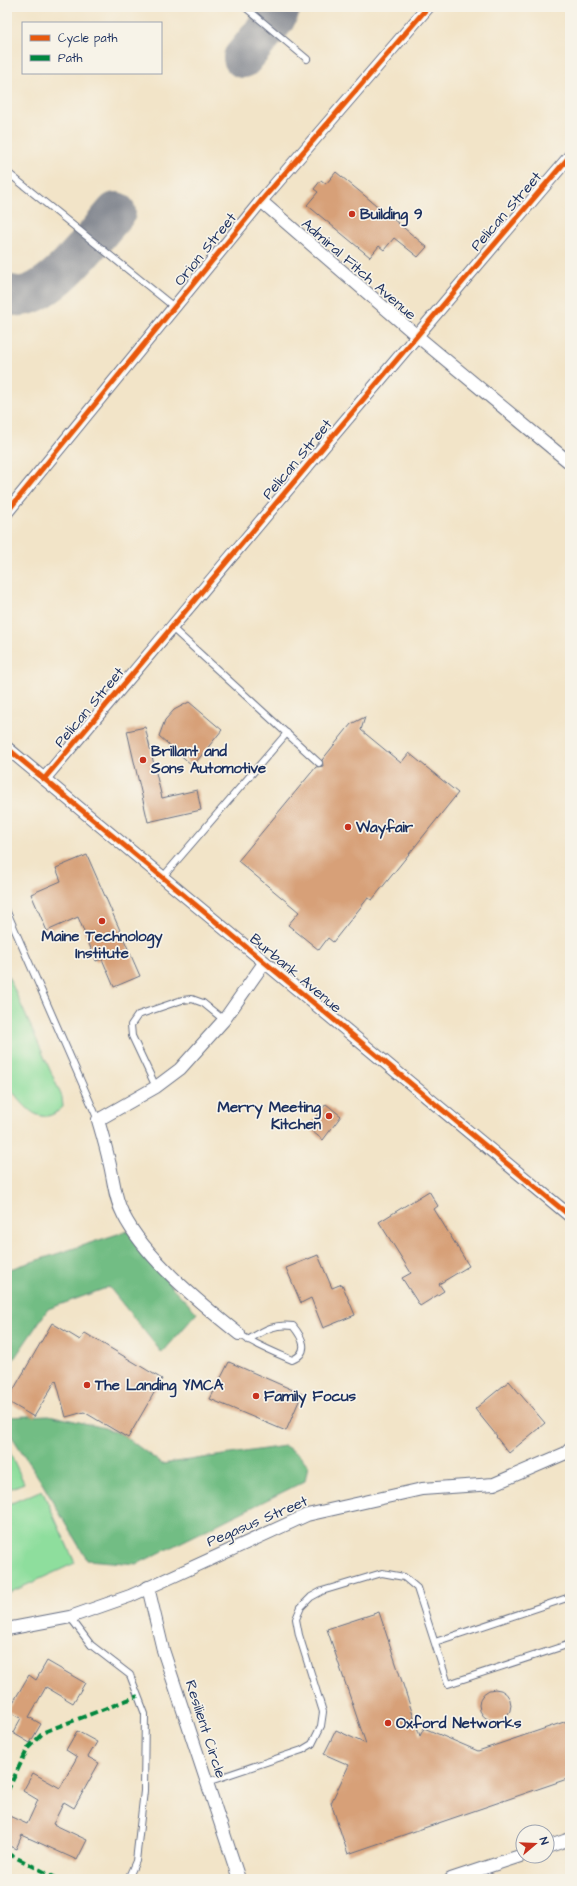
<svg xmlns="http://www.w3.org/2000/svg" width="577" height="1886" font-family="'Architects Daughter',sans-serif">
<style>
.green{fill:#8ede9d;stroke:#54867e}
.forest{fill:#72bd84;stroke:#467671}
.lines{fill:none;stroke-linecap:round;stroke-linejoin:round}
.taxiway{stroke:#868a93;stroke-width:40}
.building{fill:#d7a078}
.lane-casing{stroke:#666e83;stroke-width:8}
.street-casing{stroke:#666e83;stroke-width:14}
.lane{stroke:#fff;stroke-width:6}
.street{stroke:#fff;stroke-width:12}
.quiet{stroke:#00873e;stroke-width:4;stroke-dasharray:8 4;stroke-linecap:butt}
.cycleway-casing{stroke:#f7f3e8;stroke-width:8}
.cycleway{stroke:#e8590c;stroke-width:5}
.poi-dot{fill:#c8321e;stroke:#f7f3e8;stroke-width:1.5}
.labels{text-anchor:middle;stroke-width:3.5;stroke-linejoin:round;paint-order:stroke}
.street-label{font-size:15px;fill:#1b2f5e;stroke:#f7f3e8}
.poi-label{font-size:15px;font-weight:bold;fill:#1b2f5e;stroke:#f7f3e8;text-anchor:start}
</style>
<rect width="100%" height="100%" fill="#f7f3e8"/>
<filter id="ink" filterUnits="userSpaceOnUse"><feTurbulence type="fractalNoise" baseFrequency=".025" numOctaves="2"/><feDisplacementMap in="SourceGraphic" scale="8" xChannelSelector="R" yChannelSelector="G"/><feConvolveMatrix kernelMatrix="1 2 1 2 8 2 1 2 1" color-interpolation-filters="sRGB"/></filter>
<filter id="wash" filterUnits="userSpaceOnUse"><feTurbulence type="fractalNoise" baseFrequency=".012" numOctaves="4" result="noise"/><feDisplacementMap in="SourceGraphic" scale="16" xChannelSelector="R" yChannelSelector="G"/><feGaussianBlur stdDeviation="0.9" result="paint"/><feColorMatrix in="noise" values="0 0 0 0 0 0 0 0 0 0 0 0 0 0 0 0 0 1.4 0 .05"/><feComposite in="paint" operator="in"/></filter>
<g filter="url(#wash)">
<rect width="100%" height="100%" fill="#f2e4c8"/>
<g class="green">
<path d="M 7,973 L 62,1097 L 63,1107 C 38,1131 23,1103 7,1085 Z"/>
<path d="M 7,1446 L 24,1483 L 7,1490 Z"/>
<path d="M 42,1490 L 75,1563 L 9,1593 L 7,1587 L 7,1505 Z"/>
</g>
<g class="forest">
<path d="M 127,1231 L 172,1287 L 197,1313 L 162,1353 L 109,1287 L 48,1309 L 7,1369 L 7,1270 Z"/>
<path d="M 49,1415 L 105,1428 L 123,1435 L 162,1464 L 285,1446 L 298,1454 L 308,1465 L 305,1481 L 137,1564 L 87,1560 L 42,1483 L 7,1429 L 7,1417 Z"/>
</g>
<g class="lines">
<g class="taxiway">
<path d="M 243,58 L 275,19 L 281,7"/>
<path d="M 7,294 C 12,295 17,297 22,296 C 54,292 95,236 116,212"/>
</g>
</g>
<g id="blocks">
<g class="building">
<path d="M 336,172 L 427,247 L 418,257 L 394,238 L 384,250 L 379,246 L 370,257 L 307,205 L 318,192 L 314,189 L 321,180 L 326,184 Z"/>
<path d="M 189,702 L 222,730 L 193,766 L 159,736 L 165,720 L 174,710 Z"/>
<path d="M 365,717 L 361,730 L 401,763 L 409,753 L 458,793 L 372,900 L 368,898 L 333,942 L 328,938 L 319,950 L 288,925 L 299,912 L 238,861 L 316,767 L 323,766 L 322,760 L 351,724 Z"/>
<path d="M 145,727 L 162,798 L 197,790 L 201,810 L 148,822 L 127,731 Z"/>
<path d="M 87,855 L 140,976 L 114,987 L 102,959 L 96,961 L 78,917 L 47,931 L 31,894 L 61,881 L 56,868 Z"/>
<path d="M 326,1104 L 341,1116 L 323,1140 L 308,1128 Z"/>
<path d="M 429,1191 L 438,1206 L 434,1209 L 469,1266 L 439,1284 L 444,1291 L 420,1306 L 402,1278 L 411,1273 L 379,1222 Z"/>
<path d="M 318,1255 L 332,1288 L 342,1284 L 355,1315 L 323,1328 L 311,1298 L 301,1303 L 286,1268 Z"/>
<path d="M 52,1323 L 80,1340 L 85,1333 L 162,1379 L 128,1438 L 84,1412 L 66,1417 L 56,1380 L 34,1417 L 7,1401 Z"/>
<path d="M 229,1362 L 302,1394 L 286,1431 L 210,1399 Z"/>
<path d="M 509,1381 L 545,1423 L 509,1453 L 496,1437 L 497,1436 L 475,1409 Z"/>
<path d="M 379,1612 L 420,1736 L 424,1728 L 478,1751 L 567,1721 L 570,1729 L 570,1778 L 348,1854 L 331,1803 L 349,1765 L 324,1754 L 336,1730 L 366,1744 L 327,1629 Z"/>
<path d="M 47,1661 L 85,1683 L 73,1703 L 46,1687 L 29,1717 L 41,1724 L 30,1743 L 13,1733 L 21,1718 L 8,1711 L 29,1675 L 36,1680 Z"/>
<circle cx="495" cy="1705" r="16"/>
<path d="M 77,1731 L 97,1742 L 88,1757 L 99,1763 L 74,1808 L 64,1802 L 53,1824 L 87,1840 L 77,1860 L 22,1835 L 16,1849 L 7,1845 L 7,1815 L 27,1824 L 38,1800 L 23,1791 L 33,1773 L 60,1788 L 77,1757 L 66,1750 Z"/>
</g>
</g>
</g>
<g filter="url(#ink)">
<use href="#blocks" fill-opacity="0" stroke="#666e83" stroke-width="1"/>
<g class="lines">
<defs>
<g id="lane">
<path d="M 245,7 L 307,59"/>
<path d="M 7,172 L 174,307"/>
<path d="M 172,628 L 319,763"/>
<path d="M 162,878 L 287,733"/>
<path d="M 7,912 L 98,1120"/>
<path d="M 156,1087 L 132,1036 L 131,1025 L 138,1015 L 182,1000 L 192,999 L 203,1003 L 224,1020"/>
<path d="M 239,1334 C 256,1345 273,1352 292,1360 C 311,1352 302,1337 293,1326 C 274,1323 263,1331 248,1340"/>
<path d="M 70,1617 L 91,1645 L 130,1675 L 145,1714 L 144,1791 L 136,1861 L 128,1879"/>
<path d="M 435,1642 L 570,1597"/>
<path d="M 207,1782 L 302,1750 L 312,1744 L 321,1726 L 323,1712 L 299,1635 L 296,1619 L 301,1607 L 311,1597 L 322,1591 L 382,1573 L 404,1577 L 417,1588 L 448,1684 L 570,1644"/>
</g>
<g id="street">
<path d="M 261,201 L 416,335 L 570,463"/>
<path d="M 7,512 L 261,201 L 428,7"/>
<path d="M 7,748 L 570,1216"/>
<path d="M 44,779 C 220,571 393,362 570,156"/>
<path d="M 239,1334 C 201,1304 145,1258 123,1214 C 114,1197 114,1180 109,1161 C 106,1147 102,1134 98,1120 L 156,1087 L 180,1069 L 224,1020 L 264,963"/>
<path d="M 148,1587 L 163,1650 L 239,1879"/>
<path d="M 7,1629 L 70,1617 L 130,1596 L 307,1515 L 422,1489 L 494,1484 L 566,1453 L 570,1449"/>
<path d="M 547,1847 L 570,1839"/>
<path d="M 451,1879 L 523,1855"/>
</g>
</defs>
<use href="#lane" class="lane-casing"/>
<use href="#street" class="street-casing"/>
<use href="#lane" class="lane"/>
<use href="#street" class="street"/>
<g class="quiet">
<path d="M 7,1792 L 28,1748 L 44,1732 L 138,1696"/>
<path d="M 7,1853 L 58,1879"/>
</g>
<defs>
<g id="cycleway">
<path d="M 7,512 L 261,201 L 428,7"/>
<path d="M 7,748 L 570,1216"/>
<path d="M 44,779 C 220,571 393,362 570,156"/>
</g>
</defs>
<use href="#cycleway" class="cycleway-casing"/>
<use href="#cycleway" class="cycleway"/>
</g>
</g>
<g class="poi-dot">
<circle cx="352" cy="214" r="4"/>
<circle cx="143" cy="760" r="4"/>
<circle cx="348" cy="827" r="4"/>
<circle cx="102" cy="921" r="4"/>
<circle cx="329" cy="1116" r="4"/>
<circle cx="87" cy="1385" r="4"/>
<circle cx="256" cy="1396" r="4"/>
<circle cx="388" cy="1723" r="4"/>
</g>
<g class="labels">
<g class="street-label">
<text transform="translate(506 211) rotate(-49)" y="5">Pelican Street</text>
<text transform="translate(205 249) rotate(-51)" y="5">Orion Street</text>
<text transform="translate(359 269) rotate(41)" y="5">Admiral Fitch Avenue</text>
<text transform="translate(297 459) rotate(-50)" y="5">Pelican Street</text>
<text transform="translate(89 707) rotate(-50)" y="5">Pelican Street</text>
<text transform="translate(296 973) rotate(40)" y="5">Burbank Avenue</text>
<text transform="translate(257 1521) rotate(-23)" y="5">Pegasus Street</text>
<text transform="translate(206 1729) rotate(72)" y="5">Resilient Circle</text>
</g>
<g class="poi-label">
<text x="360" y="219">Building 9</text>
<text x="151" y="756">Brillant and<tspan x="151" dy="17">Sons Automotive</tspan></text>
<text x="356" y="832">Wayfair</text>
<text x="102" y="941" text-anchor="middle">Maine Technology<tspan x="102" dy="17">Institute</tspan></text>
<text x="321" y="1112" text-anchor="end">Merry Meeting<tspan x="321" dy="17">Kitchen</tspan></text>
<text x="95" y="1390">The Landing YMCA</text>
<text x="264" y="1401">Family Focus</text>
<text x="396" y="1728">Oxford Networks</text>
</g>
</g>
<rect width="577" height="1886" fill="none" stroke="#f7f3e8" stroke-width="24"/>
<rect x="22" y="22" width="140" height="52" fill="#f7f3e8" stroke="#9fa5b1"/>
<rect x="30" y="35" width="20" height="6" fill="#e8590c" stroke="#9fa5b1"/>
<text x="58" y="42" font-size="12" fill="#1b2f5e">Cycle path</text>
<rect x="30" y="55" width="20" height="6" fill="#00873e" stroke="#9fa5b1"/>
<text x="58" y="62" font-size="12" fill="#1b2f5e">Path</text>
<g transform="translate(535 1844) rotate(71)"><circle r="19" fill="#f7f3e8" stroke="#9fa5b1"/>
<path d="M0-3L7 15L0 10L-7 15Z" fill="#c8321e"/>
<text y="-6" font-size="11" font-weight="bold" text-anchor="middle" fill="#1b2f5e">N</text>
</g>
</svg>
